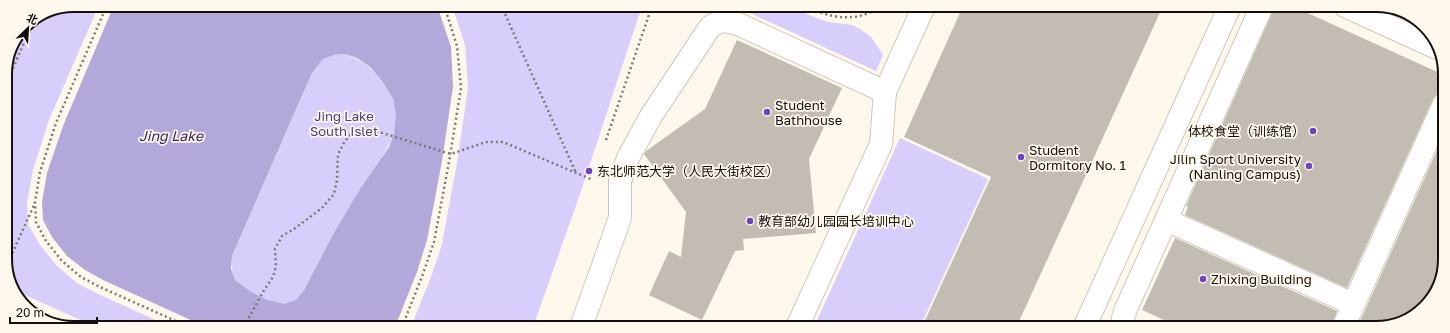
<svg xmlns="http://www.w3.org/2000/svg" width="1450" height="333" font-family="'Golos Text','Noto Sans SC',sans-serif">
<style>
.green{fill:#d7cefb}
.water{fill:#b2a8d9;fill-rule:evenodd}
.building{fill:#c3bcb2}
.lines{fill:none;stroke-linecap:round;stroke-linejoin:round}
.minor-casing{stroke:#cfc8be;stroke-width:24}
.path{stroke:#7d7872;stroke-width:2.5;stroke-dasharray:2 3;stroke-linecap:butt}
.minor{stroke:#fff;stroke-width:22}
.poi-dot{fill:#6c44bd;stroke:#fef7ec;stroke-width:1.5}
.labels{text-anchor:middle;stroke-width:3.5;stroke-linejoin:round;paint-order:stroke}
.poi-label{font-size:13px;fill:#12100d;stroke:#fef7ec;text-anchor:start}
.park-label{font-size:13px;fill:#4e3d7b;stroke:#fef7ec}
.water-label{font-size:14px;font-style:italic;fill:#36235f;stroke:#fef7ec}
.rim{fill:none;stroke:#12100d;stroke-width:2}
</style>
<rect width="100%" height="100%" fill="#fef7ec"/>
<g class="green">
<path d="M 74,5 L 99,5 L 49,120 L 33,170 L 27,202 L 28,224 L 40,245 L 57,266 L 77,283 L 96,293 L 171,327 L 96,327 L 16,291 L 6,273 L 5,70 L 25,25 L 48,10 Z"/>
<path d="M 452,5 L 642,6 L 580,194 L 533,327 L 411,327 L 431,277 L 442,244 L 457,163 L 468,88 L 465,45 Z"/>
<path d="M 738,6 L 797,6 L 807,14 L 819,19 L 829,22 L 852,25 L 860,29 L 871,37 L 883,55 L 876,71 L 737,7 Z"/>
<path d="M 822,6 L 870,6 C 854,13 839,12 822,6 Z"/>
<path d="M 345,54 C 362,60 375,70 384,85 C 387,89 390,94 392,98 C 407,132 377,162 361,188 C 352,202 344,217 336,231 C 330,242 302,297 295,301 C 292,302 286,304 283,304 C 272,303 241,289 235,280 C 231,273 232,263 232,256 L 296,109 L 312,73 L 323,59 L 334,55 Z"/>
<path d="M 900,138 L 988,179 L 920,327 L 814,327 Z"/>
</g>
<path class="water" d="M 114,5 L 437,5 L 451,47 L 453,87 L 442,161 L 427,240 L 417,272 L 395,327 L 206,327 L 103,280 L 85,270 L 67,256 L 52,237 L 43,220 L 42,202 L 47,173 L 63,126 ZM 345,54 L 357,58 L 370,67 L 382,81 L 393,99 L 396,115 L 394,133 L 389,147 L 360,189 L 334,233 L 304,290 L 296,300 L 284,304 L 268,300 L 251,292 L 235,280 L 231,269 L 232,256 L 296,109 L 312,73 L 323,59 L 334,55 Z"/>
<g class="building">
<path d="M 963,6 L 1163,6 L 1016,328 L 922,327 L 991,177 L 904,137 Z"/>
<path d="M 1274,6 L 1292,6 L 1444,75 L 1444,92 L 1437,94 L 1433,99 L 1347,288 L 1185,215 L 1188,207 L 1186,206 L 1273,11 Z"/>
<path d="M 737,40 L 842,88 L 809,159 L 816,233 L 743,239 L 744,250 L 735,251 L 702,320 L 649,295 L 669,251 L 681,257 L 686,212 L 644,154 L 646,151 L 705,109 Z"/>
<path d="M 1444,135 L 1444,272 L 1422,311 L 1380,328 L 1357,328 Z"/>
<path d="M 1175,238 L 1337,311 L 1331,328 L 1163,328 L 1166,321 L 1142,310 Z"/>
</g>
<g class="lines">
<defs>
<g id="minor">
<path d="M 1345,6 L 1437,48"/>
<path d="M 1166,220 L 1353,304"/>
<path d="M 581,327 L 620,218 L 620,181 L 628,158 L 651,116 L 710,27 C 722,19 725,21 738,24 L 885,92"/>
<path d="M 797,327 L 881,144 L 885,92 L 924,6"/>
<path d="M 1084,328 L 1230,6"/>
<path d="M 1122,328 L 1123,318 L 1126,309 L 1262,6"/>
<path d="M 1343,328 L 1444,104"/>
</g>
</defs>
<use href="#minor" class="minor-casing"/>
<g class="path">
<path d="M 107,5 L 56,123 L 40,172 L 35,202 L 36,222 L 46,241 L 62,261 L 81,277 L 100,287 L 189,327"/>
<path d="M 501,5 L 576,173"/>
<path d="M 807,6 C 829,19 860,23 880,6"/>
<path d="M 879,6 L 892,12"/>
<path d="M 5,87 L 34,19"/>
<path d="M 606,140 L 652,6"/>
<path d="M 6,267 L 35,203"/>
<path d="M 244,327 L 264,290 L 273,277 L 276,266 L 275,249 L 282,236 L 294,229 L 322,208 L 334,194 L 337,180 L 338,154 L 345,141 L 354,131 L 366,128 L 451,154 L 486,142 L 503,142 L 593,180"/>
<path d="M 402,327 L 423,274 L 434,242 L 449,162 L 461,88 L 457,46 L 444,5"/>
</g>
<use href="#minor" class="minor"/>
</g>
<g class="poi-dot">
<circle cx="767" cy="112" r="4"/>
<circle cx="1313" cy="131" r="4"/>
<circle cx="1021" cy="157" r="4"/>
<circle cx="1309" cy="166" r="4"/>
<circle cx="589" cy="171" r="4"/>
<circle cx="750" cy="221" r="4"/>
<circle cx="1203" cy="279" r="4"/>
</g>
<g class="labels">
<g class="poi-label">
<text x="775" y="110">Student<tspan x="775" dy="15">Bathhouse</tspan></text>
<text x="1305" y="136" text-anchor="end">体校食堂（训练馆）</text>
<text x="1029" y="155">Student<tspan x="1029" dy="15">Dormitory No. 1</tspan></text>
<text x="1301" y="164" text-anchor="end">Jilin Sport University<tspan x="1301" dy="15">(Nanling Campus)</tspan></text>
<text x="597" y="176">东北师范大学（人民大街校区）</text>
<text x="758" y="226">教育部幼儿园园长培训中心</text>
<text x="1211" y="284">Zhixing Building</text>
</g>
<g class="park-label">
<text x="344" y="121">Jing Lake<tspan x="344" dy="15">South Islet</tspan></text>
</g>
<g class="water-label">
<text x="171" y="141">Jing Lake</text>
</g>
</g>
<path d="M0 0H1450V333H0ZM74 12H1376A62 62 0 0 1 1438 74V259A62 62 0 0 1 1376 321H74A62 62 0 0 1 12 259V74A62 62 0 0 1 74 12Z" fill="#fef7ec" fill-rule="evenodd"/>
<path class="rim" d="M74 12H1376A62 62 0 0 1 1438 74V259A62 62 0 0 1 1376 321H74A62 62 0 0 1 12 259V74A62 62 0 0 1 74 12Z"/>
<g transform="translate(28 28) rotate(25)" stroke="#fef7ec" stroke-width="3" paint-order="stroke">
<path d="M0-3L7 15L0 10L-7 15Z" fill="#12100d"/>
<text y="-6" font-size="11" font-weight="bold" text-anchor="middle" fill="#12100d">北</text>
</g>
<path d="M10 317v6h87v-6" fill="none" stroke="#12100d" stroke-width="2"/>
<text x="16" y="317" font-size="12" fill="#12100d" stroke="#fef7ec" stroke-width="3" paint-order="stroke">20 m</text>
</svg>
